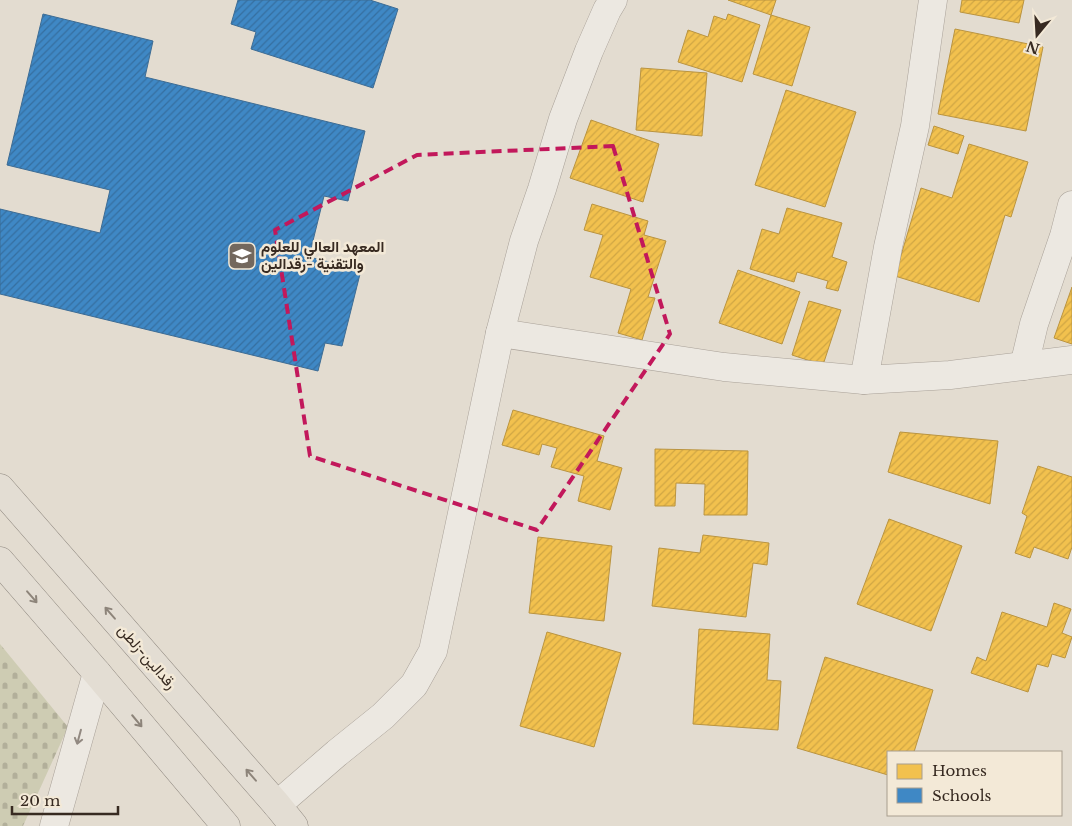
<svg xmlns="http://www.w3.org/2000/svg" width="1072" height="826" font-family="'Libre Baskerville',Vazirmatn,serif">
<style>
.cemetery{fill:url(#cemetery-stones)}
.homes{fill:url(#homes-hatch);stroke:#ba9440}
.schools{fill:url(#schools-hatch);stroke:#3d6c94}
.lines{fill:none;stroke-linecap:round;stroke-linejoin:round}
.minor-casing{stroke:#a9a198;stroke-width:29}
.primary-casing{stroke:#8e877f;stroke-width:29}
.minor{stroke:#ece8e1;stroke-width:28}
.primary{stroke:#e3ddd3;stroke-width:28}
.oneway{stroke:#8d847a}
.oneway2{stroke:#928981}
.marked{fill:none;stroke:#c2185b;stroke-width:4;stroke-dasharray:10 6;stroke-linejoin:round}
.labels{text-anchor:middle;stroke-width:5;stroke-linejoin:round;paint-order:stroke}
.poi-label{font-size:15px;font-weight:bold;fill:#372a21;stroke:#f3e9d7;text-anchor:start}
.street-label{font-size:15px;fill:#372a21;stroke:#f3e9d7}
</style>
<defs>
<pattern id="cemetery-stones" width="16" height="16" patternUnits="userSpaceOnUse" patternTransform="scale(1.25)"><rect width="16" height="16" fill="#ceccb3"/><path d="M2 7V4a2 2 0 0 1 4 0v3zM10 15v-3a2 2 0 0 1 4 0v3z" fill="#b2af9a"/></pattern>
<pattern id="homes-hatch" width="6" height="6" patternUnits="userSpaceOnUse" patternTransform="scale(1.25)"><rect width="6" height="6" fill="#f2c14e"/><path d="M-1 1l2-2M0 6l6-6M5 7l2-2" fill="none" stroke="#d0a644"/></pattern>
<pattern id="schools-hatch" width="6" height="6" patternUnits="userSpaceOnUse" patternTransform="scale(1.25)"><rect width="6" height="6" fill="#3f88c5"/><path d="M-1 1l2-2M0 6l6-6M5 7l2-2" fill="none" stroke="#366fa0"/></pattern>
</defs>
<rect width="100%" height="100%" fill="#e3dcd0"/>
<path class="cemetery" d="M 0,644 L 68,727 L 23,826 L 0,826 Z"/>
<g class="homes">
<path d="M 728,0 L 776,0 L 771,15 Z"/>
<path d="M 962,0 L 1024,0 L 1019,23 L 960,12 Z"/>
<path d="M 728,14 L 760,25 L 742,82 L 678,62 L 688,30 L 708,37 L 714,16 L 726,20 Z"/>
<path d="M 771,15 L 810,27 L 792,86 L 753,74 Z"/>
<path d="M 955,29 L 1043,47 L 1026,131 L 938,114 Z"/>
<path d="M 641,68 L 707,73 L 702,136 L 636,130 Z"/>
<path d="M 786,90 L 856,112 L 825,207 L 755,185 Z"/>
<path d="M 591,120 L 659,144 L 643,202 L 570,178 Z"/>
<path d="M 934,126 L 964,136 L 958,154 L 928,145 Z"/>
<path d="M 969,144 L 1028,162 L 1011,217 L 1005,215 L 979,302 L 895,276 L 921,188 L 952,198 Z"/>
<path d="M 592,204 L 648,221 L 644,235 L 666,241 L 648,297 L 655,298 L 642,340 L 618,333 L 631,289 L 590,277 L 603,235 L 584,230 Z"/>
<path d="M 787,208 L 842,223 L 832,257 L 847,262 L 838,291 L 826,288 L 828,281 L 797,272 L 794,282 L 750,269 L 762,229 L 779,234 Z"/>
<path d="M 738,270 L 800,292 L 782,344 L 719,323 Z"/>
<path d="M 1072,287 L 1072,344 L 1054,338 Z"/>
<path d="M 809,301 L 841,310 L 823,365 L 792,355 Z"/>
<path d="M 513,410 L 604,436 L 597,461 L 622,468 L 610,510 L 578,501 L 584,476 L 551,467 L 557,448 L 542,444 L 539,455 L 502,445 Z"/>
<path d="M 900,432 L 998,441 L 990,504 L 888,472 Z"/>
<path d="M 655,449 L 748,451 L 747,515 L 704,515 L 705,484 L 676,483 L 675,506 L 655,506 Z"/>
<path d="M 1038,466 L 1072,477 L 1072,547 L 1068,559 L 1034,547 L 1030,558 L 1015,553 L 1027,516 L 1022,513 Z"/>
<path d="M 889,519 L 962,546 L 931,631 L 857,604 Z"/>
<path d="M 703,535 L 769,543 L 767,565 L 753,563 L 746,617 L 652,606 L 659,548 L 700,553 Z"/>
<path d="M 538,537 L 612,546 L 604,621 L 529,613 Z"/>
<path d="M 1054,603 L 1071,609 L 1062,633 L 1072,637 L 1065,658 L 1052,654 L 1048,667 L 1037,664 L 1028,692 L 971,673 L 977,657 L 986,661 L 1002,612 L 1047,627 Z"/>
<path d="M 699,629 L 770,634 L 767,680 L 781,681 L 778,730 L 693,724 Z"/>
<path d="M 547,632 L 621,653 L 594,747 L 520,726 Z"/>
<path d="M 825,657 L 933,690 L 914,752 L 888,752 L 888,775 L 797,748 Z"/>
</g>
<g class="schools">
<path d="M 238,0 L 370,0 L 398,9 L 373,88 L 251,49 L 256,32 L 231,24 Z"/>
<path d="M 43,14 L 153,41 L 145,77 L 365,131 L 348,201 L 324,196 L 309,257 L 361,270 L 342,346 L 325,343 L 318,371 L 0,294 L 0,209 L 100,233 L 110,190 L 7,165 Z"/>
</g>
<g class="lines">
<defs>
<g id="minor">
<path d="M 500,333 L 724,367 L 864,380 L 950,375 L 1072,360"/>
<path d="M 1024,366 L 1034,324 L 1064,236 L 1072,205"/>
<path d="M 864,380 L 888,247 L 915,126 L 933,0"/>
<path d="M 277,805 L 337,753 L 383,716 L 414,685 L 433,651 L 500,333 L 524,241 L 542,189 L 563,119 L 589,51 L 607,10 L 613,0"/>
<path d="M 54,826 L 97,673"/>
</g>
<g id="primary">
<path d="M 0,488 L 277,805 L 294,826"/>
<path d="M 0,561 L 97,673 L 226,826"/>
</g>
</defs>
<use href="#minor" class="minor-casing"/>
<use href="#primary" class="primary-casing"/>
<use href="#minor" class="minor"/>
<use href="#primary" class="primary"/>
</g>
<defs><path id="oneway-shaft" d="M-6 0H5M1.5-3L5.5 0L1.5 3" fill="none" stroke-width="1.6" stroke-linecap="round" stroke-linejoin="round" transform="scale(1.25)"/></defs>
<g class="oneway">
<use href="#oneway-shaft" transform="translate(32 597) rotate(49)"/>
<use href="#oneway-shaft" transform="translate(110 613) rotate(-131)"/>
<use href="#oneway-shaft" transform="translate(137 721) rotate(50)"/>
<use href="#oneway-shaft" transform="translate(251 775) rotate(-131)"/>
</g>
<use class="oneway2" href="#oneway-shaft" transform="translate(79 737) rotate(105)"/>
<path class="marked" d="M 613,146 L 670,334 L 537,530 L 310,456 L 275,230 L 417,155 Z"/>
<defs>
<symbol id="university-square" viewBox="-11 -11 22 22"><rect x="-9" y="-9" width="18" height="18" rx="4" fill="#73685e" stroke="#f3e9d7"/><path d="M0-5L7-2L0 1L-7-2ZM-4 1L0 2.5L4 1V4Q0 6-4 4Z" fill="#fff"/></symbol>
</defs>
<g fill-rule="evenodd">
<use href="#university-square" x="226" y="240" width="32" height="32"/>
</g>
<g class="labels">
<g class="poi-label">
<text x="261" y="252">المعهد العالي للعلوم<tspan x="261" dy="17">والتقنية -رقدالين</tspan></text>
</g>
<g class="street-label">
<text transform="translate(147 657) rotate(49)" y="5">رقدالين-زلطن</text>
</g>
</g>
<rect x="887" y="751" width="175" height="65" fill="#f3e9d7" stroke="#a89d8e"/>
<rect x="897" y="764" width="25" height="15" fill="#f2c14e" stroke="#a89d8e"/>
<text x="932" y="776" font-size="15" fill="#372a21">Homes</text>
<rect x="897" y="788" width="25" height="15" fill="#3f88c5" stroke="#a89d8e"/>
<text x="932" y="801" font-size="15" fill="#372a21">Schools</text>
<g transform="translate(1037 35) rotate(198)" stroke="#f3e9d7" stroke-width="4" paint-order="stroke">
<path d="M0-4L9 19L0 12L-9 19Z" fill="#372a21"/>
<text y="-8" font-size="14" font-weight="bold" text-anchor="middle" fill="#372a21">N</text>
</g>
<path d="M12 806v8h106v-8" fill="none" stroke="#372a21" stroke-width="2.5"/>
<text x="20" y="806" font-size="15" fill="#372a21" stroke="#f3e9d7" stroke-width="4" paint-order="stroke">20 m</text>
</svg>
